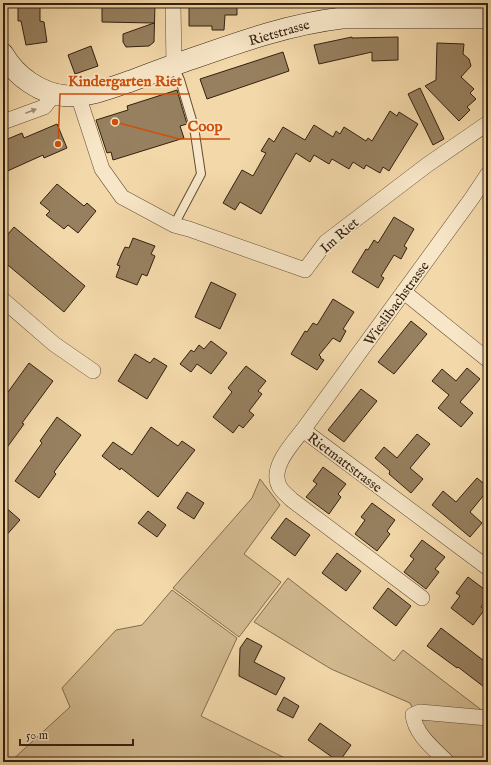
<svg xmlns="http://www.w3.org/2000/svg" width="491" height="765" font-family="'IM FELL English',serif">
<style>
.green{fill:#d2b98f;stroke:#826c4f}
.building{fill:#97805f;stroke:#33200f}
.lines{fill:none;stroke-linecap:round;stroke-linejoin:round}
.lane-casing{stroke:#634e36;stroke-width:10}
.street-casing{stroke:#634e36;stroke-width:16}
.secondary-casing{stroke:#33200f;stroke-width:22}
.lane{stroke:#f7e6c7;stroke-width:8}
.street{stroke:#f7e6c7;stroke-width:15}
.secondary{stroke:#f7e6c7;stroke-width:21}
.oneway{fill:#9f8d74}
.labels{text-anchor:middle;stroke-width:3.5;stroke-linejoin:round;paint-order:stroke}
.street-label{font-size:14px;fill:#33200f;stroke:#f7e6c7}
.leader{fill:none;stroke:#cd500c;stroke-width:1.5}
.callout-dot{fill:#cd500c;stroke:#f7e6c7;stroke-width:1.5}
.callout-label{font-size:15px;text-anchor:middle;font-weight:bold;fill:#cd500c;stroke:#f7e6c7;stroke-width:3.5;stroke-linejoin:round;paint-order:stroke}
</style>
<rect width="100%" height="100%" fill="#f3d8a9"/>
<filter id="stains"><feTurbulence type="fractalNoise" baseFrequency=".005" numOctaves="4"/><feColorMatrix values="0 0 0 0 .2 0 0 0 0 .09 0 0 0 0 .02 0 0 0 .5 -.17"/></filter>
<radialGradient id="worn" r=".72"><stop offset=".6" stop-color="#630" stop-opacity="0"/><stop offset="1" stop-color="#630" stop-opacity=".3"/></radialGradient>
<g class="green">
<path d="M 260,479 L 280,505 L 244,554 L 281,582 L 239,637 L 173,588 L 252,498 Z"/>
<path d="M 288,578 L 394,661 L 403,650 L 488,715 L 488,762 L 452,762 L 426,735 L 410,703 L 331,669 L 254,622 Z"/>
<path d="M 172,590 L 237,638 L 201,716 L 287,759 L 285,762 L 10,762 L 70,707 L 62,688 L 116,630 L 142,625 Z"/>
</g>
<g class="building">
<path d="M 18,3 L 40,3 L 40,21 L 44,22 L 47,42 L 26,45 L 21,21 L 18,21 Z"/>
<path d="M 102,3 L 155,3 L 154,42 L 149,46 L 126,47 L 123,42 L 123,34 L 154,23 L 102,22 Z"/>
<path d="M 189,3 L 237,3 L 237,15 L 225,15 L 224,30 L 212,30 L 212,26 L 189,26 Z"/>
<path d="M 352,37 L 352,38 L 398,37 L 398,60 L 372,61 L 372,52 L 319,64 L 314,45 Z"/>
<path d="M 437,43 L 464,44 L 463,54 L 469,59 L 471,66 L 461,77 L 474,89 L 470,93 L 476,99 L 467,107 L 470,110 L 459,121 L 425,86 L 436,80 Z"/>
<path d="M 91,46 L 98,66 L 75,74 L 68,55 Z"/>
<path d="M 283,52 L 289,71 L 207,99 L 200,79 Z"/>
<path d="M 420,88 L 444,139 L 433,145 L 408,94 Z"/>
<path d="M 177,90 L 187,124 L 180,126 L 184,138 L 113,160 L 111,152 L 107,153 L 96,120 L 128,110 L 127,106 Z"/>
<path d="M 390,111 L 397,116 L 399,112 L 418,124 L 389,171 L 383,167 L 380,173 L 366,165 L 364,169 L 353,162 L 349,169 L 332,159 L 329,164 L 314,155 L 310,162 L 296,153 L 261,214 L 240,202 L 235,210 L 223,203 L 242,170 L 253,176 L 266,153 L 261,151 L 269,138 L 274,142 L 283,127 L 305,140 L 314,125 L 333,137 L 336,131 L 340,134 L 344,127 L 366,141 L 368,138 L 372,141 Z"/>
<path d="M 57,124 L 67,148 L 44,158 L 43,155 L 3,173 L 3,141 L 22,133 L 24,138 Z"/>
<path d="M 57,184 L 84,206 L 87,203 L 96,211 L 78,233 L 68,225 L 64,229 L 46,215 L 50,211 L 40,203 Z"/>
<path d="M 394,217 L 414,229 L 404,246 L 407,248 L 401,259 L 394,255 L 381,276 L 384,278 L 378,288 L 352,272 L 366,249 L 368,250 L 374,240 L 378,243 Z"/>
<path d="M 14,227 L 85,286 L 64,312 L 3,261 L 3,240 Z"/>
<path d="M 133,238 L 155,246 L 151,254 L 155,256 L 147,276 L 142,274 L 137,285 L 116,277 L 120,266 L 117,265 L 122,253 L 125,247 L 129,248 Z"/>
<path d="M 211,282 L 236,294 L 220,329 L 195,317 Z"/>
<path d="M 333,299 L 354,312 L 343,329 L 346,331 L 340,342 L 333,338 L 319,355 L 321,357 L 320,358 L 324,360 L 317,370 L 291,354 L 305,331 L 307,332 L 313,323 L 317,325 Z"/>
<path d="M 411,321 L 427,334 L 394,374 L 378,362 Z"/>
<path d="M 211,341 L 227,353 L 211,374 L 197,364 L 191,372 L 180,364 L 191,350 L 194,352 L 199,345 L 204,349 Z"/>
<path d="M 135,354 L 150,363 L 154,358 L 167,366 L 147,399 L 118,381 Z"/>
<path d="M 29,363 L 53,381 L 22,423 L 24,424 L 3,453 L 3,399 Z"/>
<path d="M 246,366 L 266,381 L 258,391 L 262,394 L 249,411 L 254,415 L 243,428 L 239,425 L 233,433 L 213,417 L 232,392 L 228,388 Z"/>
<path d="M 467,368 L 480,379 L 460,402 L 473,413 L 461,427 L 438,408 L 449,395 L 432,381 L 442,369 L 456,381 Z"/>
<path d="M 361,389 L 377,401 L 344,442 L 328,430 Z"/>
<path d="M 57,417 L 81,435 L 54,472 L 56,474 L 39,498 L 15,481 L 42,443 L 40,441 Z"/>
<path d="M 151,427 L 178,446 L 182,441 L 195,450 L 158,497 L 121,468 L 120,470 L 102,456 L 113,442 L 132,455 Z"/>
<path d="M 417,434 L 430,444 L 410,468 L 423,479 L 411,493 L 389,474 L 390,471 L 375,458 L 384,447 L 397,458 Z"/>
<path d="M 323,467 L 346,484 L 338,494 L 341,497 L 329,514 L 306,497 L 317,484 L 313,481 Z"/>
<path d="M 477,478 L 488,487 L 488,490 L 470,512 L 482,523 L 470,537 L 432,505 L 443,491 L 456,502 Z"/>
<path d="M 187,492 L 204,503 L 194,519 L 177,508 Z"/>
<path d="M 372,503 L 395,520 L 387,531 L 390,534 L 377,551 L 355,534 L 365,520 L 361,517 Z"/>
<path d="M 3,505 L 20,520 L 3,539 Z"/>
<path d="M 148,511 L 166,525 L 157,537 L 138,523 Z"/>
<path d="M 286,518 L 310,535 L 295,556 L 271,538 Z"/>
<path d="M 422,540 L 445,557 L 435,569 L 439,572 L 426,589 L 404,572 L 414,559 L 410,556 Z"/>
<path d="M 337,553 L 361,571 L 346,591 L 322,573 Z"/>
<path d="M 468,577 L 488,592 L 488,597 L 481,607 L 485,609 L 473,625 L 451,608 L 460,596 L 456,593 Z"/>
<path d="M 388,588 L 411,606 L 396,626 L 373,608 Z"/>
<path d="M 441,628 L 488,664 L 488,690 L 458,667 L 457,668 L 427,646 Z"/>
<path d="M 247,638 L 262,646 L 254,662 L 285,678 L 276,695 L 239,676 L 240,648 Z"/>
<path d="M 284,697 L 299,706 L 293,718 L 277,710 Z"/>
<path d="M 320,723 L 351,745 L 339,762 L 308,740 Z"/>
</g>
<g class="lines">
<defs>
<path id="lane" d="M 174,66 L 180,80 L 194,127 L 201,174 L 174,225"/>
<g id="street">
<path d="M 173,3 L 174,66"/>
<path d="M 375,18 L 375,3"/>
<path d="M 78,95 L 102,169 L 122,197 L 174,225 L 189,229 L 305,270 L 326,242 L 427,165 L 488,123"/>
<path d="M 3,122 L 44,107 L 55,93"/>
<path d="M 404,292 L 488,360"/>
<path d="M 3,300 L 54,344 L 93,371"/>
<path d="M 303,430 L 488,568"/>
<path d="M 422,598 L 292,500 C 288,496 284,493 281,489 C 267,470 292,444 303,430 L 472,198 L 488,174"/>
<path d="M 447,762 C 433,748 415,734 413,715 L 420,712 L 488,718"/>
</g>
<path id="secondary" d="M 3,54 C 16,76 40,94 67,96 C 88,97 111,88 131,81 C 152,73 173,65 194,58 C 242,41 291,24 342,18 L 488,18"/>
</defs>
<use href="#lane" class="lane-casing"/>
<use href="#street" class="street-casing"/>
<use href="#secondary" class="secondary-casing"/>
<use href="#lane" class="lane"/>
<use href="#street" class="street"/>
<use href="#secondary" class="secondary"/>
</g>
<defs><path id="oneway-solid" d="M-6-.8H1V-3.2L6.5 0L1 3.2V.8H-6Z"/></defs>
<use class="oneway" href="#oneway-solid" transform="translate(31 111) rotate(-21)"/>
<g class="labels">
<g class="street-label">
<text transform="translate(279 32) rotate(-16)" y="5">Rietstrasse</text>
<text transform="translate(339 235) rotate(-41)" y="5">Im Riet</text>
<text transform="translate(396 303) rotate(-54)" y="5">Wieslibachstrasse</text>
<text transform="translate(345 462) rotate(37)" y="5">Rietmattstrasse</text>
</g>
</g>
<path class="leader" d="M58 144L60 94H190M115 122L179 139H230"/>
<g class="callout-dot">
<circle cx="58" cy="144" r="4"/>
<circle cx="115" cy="122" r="4"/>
</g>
<g class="callout-label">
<text x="125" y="86">Kindergarten Riet</text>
<text x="205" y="131">Coop</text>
</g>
<rect width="491" height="765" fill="none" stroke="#f3d8a9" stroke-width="16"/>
<rect x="4" y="4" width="483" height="757" fill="none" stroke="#33200f" stroke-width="2"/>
<rect x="8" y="8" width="475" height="749" fill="none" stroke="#33200f"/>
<path d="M20 739v6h113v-6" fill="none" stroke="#33200f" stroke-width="2"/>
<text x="26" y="739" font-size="12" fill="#33200f" stroke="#f7e6c7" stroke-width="3" paint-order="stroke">50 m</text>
<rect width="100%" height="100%" filter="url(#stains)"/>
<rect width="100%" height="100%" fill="url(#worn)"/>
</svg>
